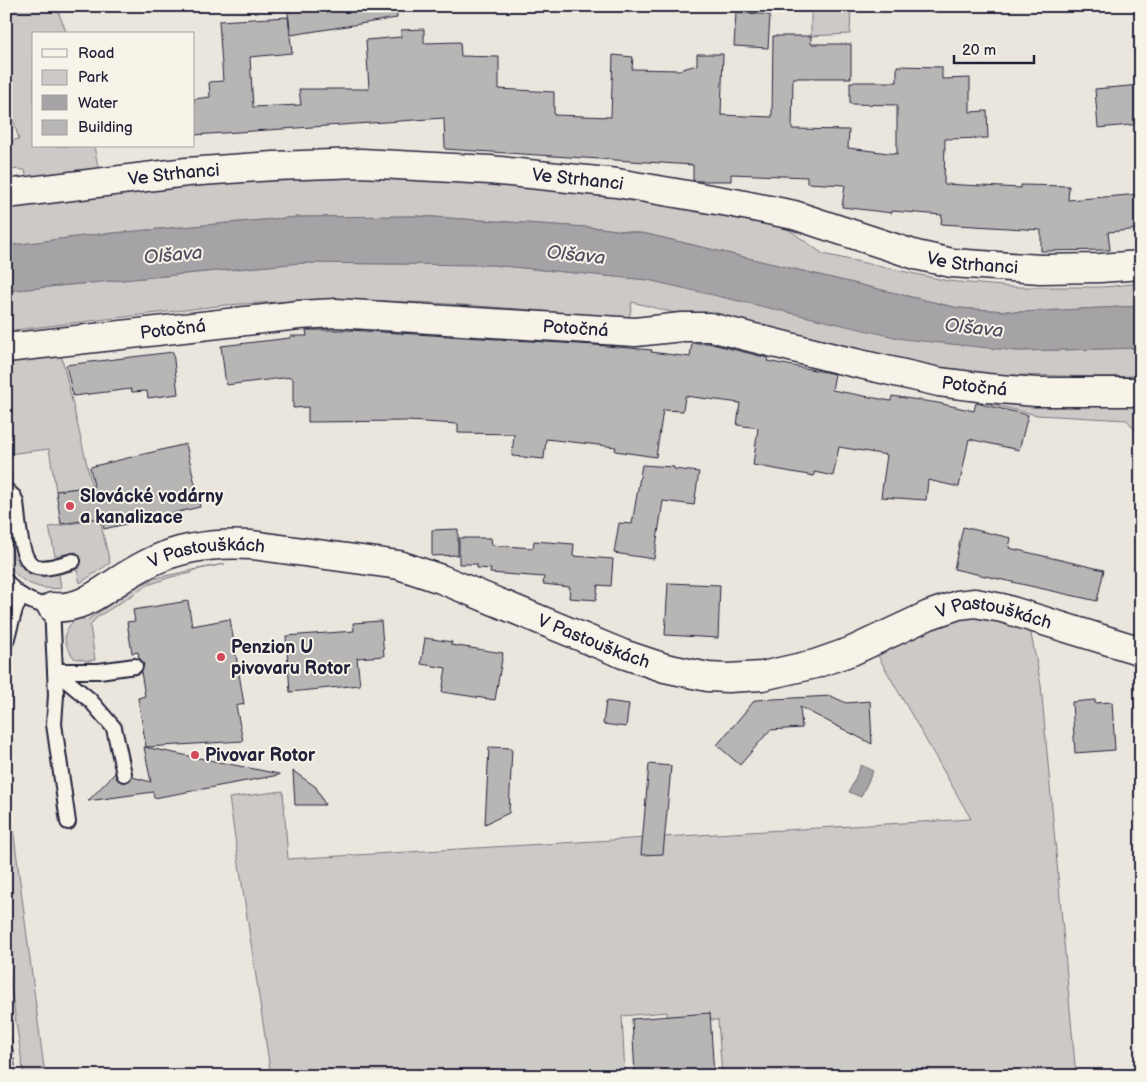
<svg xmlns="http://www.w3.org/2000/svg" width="1147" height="1082" font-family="'Balsamiq Sans',sans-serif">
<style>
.green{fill:#cdc9c6;stroke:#787680}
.water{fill:#a6a3a6;stroke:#716f7b}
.building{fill:#b8b6b5;stroke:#22223b}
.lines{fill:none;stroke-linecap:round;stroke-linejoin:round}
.service-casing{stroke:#22223b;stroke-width:18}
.minor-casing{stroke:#22223b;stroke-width:31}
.service{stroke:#f7f3e8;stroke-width:14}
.minor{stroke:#f7f3e8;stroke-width:28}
.rail{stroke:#22223b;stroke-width:4;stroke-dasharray:8 4;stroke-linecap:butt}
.poi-dot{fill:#d1495b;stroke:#f7f3e8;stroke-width:2}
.labels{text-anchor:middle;stroke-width:4;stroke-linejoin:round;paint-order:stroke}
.street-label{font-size:18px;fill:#22223b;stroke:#f7f3e8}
.poi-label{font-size:18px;font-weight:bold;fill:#22223b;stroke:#f7f3e8;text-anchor:start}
.water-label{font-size:19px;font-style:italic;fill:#504f60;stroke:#f7f3e8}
</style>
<rect width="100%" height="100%" fill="#eae6de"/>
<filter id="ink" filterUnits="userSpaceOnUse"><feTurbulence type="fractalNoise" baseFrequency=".02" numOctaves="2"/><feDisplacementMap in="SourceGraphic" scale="10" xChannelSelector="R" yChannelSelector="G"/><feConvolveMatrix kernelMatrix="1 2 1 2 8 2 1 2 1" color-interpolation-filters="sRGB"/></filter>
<g filter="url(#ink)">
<g class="green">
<path d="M 6,6 L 56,6 L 67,34 L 34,34 L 34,146 L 94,146 L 99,172 L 27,181 L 25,170 L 6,169 L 6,142 L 19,139 L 6,98 Z"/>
<path d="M 811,6 L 851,6 L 850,34 L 811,36 Z"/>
<path d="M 333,176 L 400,176 L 584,190 L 710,210 L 788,229 L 823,254 L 948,281 L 1012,287 L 1104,287 L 1141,283 L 1141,306 L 1022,312 L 958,308 L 647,234 L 601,228 L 418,216 L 297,217 L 91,235 L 6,246 L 6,206 L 181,187 Z"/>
<path d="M 300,263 L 492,265 L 648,280 L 1017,351 L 1141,348 L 1141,376 L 1105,377 L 1015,375 L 988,377 L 907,363 L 715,317 L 671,312 L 632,302 L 629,320 L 533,310 L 434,303 L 329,299 L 226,305 L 6,331 L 6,291 Z"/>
<path d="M 61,354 L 110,563 L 80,583 L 77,570 L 59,574 L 61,588 C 41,591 13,582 8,559 C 5,548 6,536 6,524 L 8,524 C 10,535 10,549 15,559 C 17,564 22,566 26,569 C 45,578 61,572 80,568 L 77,552 L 55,556 L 49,527 L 83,522 L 79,488 L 56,491 L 49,449 L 8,454 L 12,480 L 6,478 L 6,360 Z"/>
<path d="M 937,392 L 1141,402 L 1141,437 L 1127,420 L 1037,415 Z"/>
<path d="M 225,564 L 192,570 L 192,573 L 171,577 L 148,585 L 96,618 L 90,626 L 95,660 L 89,661 L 74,658 C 61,640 62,630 79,616 L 86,621 L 137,586 L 160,577 L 219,565 Z"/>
<path d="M 963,613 L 1029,624 L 1041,685 L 1076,1076 L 722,1076 L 718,1020 L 712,1020 L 707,1014 L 667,1017 L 667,1012 L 622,1016 L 625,1076 L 271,1076 L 229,798 L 283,791 L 288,859 L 971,819 L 874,649 Z"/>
<path d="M 6,773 L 45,1076 L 24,1076 L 6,954 Z"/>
</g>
<g class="water">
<path d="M 418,216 L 601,228 L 647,234 L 958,308 L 1022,312 L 1141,306 L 1141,348 L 1017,351 L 903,339 L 648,280 L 492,265 L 300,263 L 6,291 L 6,246 L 91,235 L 297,217 Z"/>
<path d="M 861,765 L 873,771 L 861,797 L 849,792 Z"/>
</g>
<g class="building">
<path d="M 287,6 L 396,6 L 397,18 L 291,35 Z"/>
<path d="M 736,12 L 770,15 L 768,48 L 734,46 Z"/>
<path d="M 288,17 L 292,53 L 250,57 L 253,107 L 301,105 L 299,89 L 369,89 L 366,40 L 401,37 L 401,30 L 424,29 L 424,43 L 460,42 L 461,56 L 499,57 L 499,89 L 554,92 L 554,115 L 611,117 L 613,55 L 633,57 L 632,69 L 679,70 L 697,65 L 697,54 L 723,54 L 721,115 L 772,117 L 773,36 L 811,36 L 811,44 L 851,44 L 851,78 L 793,78 L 792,129 L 849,130 L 848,148 L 897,154 L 897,105 L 850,104 L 850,82 L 897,82 L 897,66 L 942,67 L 942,79 L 970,78 L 970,112 L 987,111 L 988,138 L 945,139 L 944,184 L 1021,188 L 1021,185 L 1069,186 L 1068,200 L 1141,194 L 1141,229 L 1108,232 L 1110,250 L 1041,251 L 1041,230 L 941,224 L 942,215 L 892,211 L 892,213 L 842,207 L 845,185 L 807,183 L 807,177 L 731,174 L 731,181 L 695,181 L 693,180 L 693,165 L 445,149 L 444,118 L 194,135 L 194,99 L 210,97 L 209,82 L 223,81 L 219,21 Z"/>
<path d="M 1141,85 L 1141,124 L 1098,128 L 1095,89 Z"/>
<path d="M 306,330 L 349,330 L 595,345 L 652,350 L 651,352 L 690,357 L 692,343 L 708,343 L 768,358 L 767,361 L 835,374 L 832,390 L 891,401 L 892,396 L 938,403 L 974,411 L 976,403 L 1028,415 L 1019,450 L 969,439 L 959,487 L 928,480 L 926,500 L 881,497 L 887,455 L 839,447 L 833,476 L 814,472 L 814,476 L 753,465 L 758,428 L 737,425 L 740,403 L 685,396 L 683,411 L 663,410 L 656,457 L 615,451 L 616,447 L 546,439 L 544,459 L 512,456 L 514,434 L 458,433 L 458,424 L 407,421 L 308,422 L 308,407 L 293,408 L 293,380 L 291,377 L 226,385 L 221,346 L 290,338 L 290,336 L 307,336 Z"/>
<path d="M 173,352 L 178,394 L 148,398 L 147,391 L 132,392 L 131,389 L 73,396 L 66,365 Z"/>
<path d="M 186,444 L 200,507 L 104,529 L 101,518 L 61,524 L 56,491 L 94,486 L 90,467 Z"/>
<path d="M 642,465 L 674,467 L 674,469 L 699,472 L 694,505 L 663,501 L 654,559 L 614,553 L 619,523 L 632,524 Z"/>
<path d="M 963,527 L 1011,538 L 1009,548 L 1104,570 L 1097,601 L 954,569 Z"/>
<path d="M 458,529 L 458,555 L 432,556 L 432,530 Z"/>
<path d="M 459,538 L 491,538 L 492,545 L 533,548 L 534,541 L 574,544 L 573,556 L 613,559 L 611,586 L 598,585 L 596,600 L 569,598 L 570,587 L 543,584 L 544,577 L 490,573 L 491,569 L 477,568 L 477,564 L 459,564 Z"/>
<path d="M 668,583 L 720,585 L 718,638 L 665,635 Z"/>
<path d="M 188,601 L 192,626 L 230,619 L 244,704 L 236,706 L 243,741 L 146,747 L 138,698 L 145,696 L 141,672 L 144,664 L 139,658 L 138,652 L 132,653 L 127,622 L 135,621 L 133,610 Z"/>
<path d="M 381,621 L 384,656 L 357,658 L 360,685 L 290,692 L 286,636 L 354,631 L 353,623 Z"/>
<path d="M 425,638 L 452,642 L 451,645 L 503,653 L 495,700 L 442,692 L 446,668 L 421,664 Z"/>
<path d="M 831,696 L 846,703 L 870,701 L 872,744 L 800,707 L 802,728 L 770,730 L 740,765 L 717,745 L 755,700 Z"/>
<path d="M 1095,700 L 1095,703 L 1112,702 L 1115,750 L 1075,753 L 1072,702 Z"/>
<path d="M 606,701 L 629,704 L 626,727 L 603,724 Z"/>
<path d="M 144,747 L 279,774 L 279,775 L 154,798 L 153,792 L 88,801 L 115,773 L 117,779 L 122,782 L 129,781 L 132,777 L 151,782 Z"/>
<path d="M 489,747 L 512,748 L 509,813 L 485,824 Z"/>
<path d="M 649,764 L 671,766 L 669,790 L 663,854 L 641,855 Z"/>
<path d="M 293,771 L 316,787 L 325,805 L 295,805 Z"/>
<path d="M 710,1013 L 714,1076 L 635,1076 L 632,1019 Z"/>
</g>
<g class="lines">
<defs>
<g id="service">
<path d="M 6,490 L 14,497 L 16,502 C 18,517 19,559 34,566 C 44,571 63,564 73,561"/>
<path d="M 6,581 C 16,596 34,604 52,607 L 55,671 L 99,671 L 135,666"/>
<path d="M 6,641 L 15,609 L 22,596"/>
<path d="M 55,671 L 56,695 L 54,724 L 68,822"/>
<path d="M 55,671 L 90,700 L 114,728 L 124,774"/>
</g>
<g id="minor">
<path id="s1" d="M 6,194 L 187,172 L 274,166 L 361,163 L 490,170 L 617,183 L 734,203 L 794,215 L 916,255 L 952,263 L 1040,269 L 1100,268 L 1141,265"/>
<path id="s2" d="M 6,348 L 299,315 L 336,313 L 635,332 L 682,327 L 710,327 L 838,359 L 939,382 L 987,388 L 1036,392 L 1141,392"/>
<path id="s3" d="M 52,607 C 78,610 97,595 118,581 C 130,573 142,566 155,560 C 185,546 219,543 252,545 L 399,565 L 441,579 L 623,654 L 665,668 L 708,677 L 728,678 L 762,676 L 815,664 L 852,651 L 929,615 L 958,605 L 975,603 L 1002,608 L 1141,651"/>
</g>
</defs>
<use href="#service" class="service-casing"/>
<use href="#minor" class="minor-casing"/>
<use href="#service" class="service"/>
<use href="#minor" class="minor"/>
<path class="rail" d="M 6,1011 L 15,1076"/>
</g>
</g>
<g class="poi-dot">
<circle cx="70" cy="506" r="5"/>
<circle cx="221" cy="657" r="5"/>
<circle cx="195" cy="755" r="5"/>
</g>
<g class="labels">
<g class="street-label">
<text dy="6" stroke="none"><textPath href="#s1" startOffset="169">Ve Strhanci</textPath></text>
<text dy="6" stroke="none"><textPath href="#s1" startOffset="574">Ve Strhanci</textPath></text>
<text dy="6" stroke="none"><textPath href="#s1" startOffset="979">Ve Strhanci</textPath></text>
<text dy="6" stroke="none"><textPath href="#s2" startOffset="572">Potočná</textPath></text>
<text dy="6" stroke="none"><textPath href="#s2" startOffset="168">Potočná</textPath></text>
<text dy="6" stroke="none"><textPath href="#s2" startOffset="978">Potočná</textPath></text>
<text dy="6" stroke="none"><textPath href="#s3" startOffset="168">V Pastouškách</textPath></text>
<text dy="6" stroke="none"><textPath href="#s3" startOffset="992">V Pastouškách</textPath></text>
<text dy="6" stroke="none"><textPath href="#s3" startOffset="572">V Pastouškách</textPath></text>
</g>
<g class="poi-label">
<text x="80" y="502">Slovácké vodárny<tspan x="80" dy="21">a kanalizace</tspan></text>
<text x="231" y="653">Penzion U<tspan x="231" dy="21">pivovaru Rotor</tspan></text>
<text x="205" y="761">Pivovar Rotor</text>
</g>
<g class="water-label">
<text transform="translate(173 254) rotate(-5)" y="7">Olšava</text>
<text transform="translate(576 254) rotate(6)" y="7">Olšava</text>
<text transform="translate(974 327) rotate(6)" y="7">Olšava</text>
</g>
</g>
<rect width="1147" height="1082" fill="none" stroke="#f7f3e8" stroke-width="25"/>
<rect x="12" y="12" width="1122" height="1057" fill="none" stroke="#22223b" stroke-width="2" filter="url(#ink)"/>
<rect x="32" y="32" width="162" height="115" fill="#f7f3e8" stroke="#a29fa3"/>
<rect x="42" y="49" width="25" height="8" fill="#f7f3e8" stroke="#a29fa3"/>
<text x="78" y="58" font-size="15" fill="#22223b">Road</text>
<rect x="42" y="70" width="25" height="15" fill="#cdc9c6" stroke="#a29fa3"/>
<text x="78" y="82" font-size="15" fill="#22223b">Park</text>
<rect x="42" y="95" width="25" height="15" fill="#a6a3a6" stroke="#a29fa3"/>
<text x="78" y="108" font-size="15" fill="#22223b">Water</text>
<rect x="42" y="120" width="25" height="15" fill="#b8b6b5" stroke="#a29fa3"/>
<text x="78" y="132" font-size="15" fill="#22223b">Building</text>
<path d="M954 55v8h80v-8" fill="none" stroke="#22223b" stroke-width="2.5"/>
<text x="962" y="55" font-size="15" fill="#22223b" stroke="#f7f3e8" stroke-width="4" paint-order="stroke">20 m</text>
</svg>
